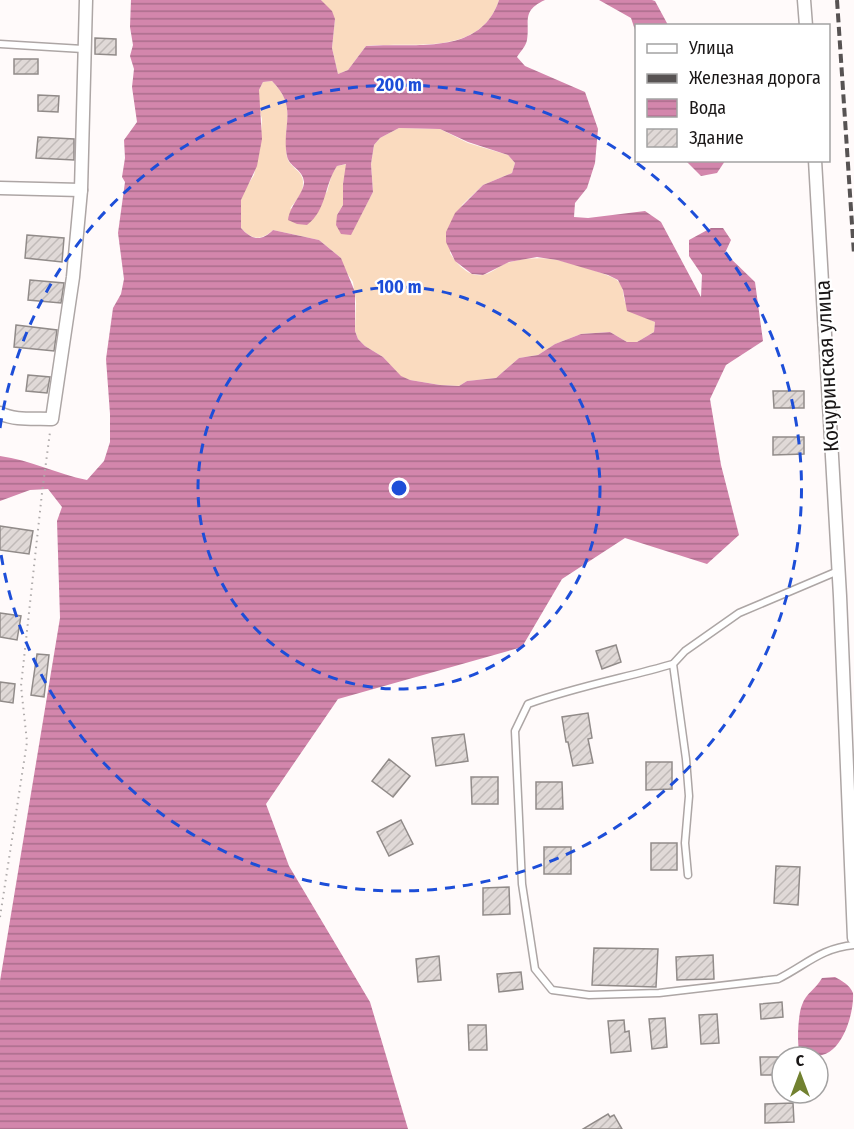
<svg xmlns="http://www.w3.org/2000/svg" width="854" height="1129" font-family="'Fira Sans Condensed',sans-serif">
<style>
.grass{fill:#fadbbf}
.water{fill:url(#water-rules);fill-rule:evenodd}
.building{fill:url(#building-hatch);stroke:#918b89;stroke-width:1.5}
.lines{fill:none;stroke-linecap:round;stroke-linejoin:round}
.lane-casing{stroke:#ada6a5;stroke-width:9}
.street-casing{stroke:#ada6a5;stroke-width:15}
.path{stroke:#afabab;stroke-width:2;stroke-dasharray:1.5 4.5;stroke-linecap:butt}
.lane{stroke:#fff;stroke-width:6}
.street{stroke:#fff;stroke-width:12}
.rail{stroke:#575353;stroke-width:4;stroke-dasharray:9 4.5;stroke-linecap:butt}
.ring{fill:none;stroke:#1d4ed8;stroke-width:3;stroke-dasharray:10 8}
.labels{text-anchor:middle;stroke-width:4.5;stroke-linejoin:round;paint-order:stroke}
.street-label{font-size:21px;fill:#1a1717;stroke:#fff}
.centre{fill:#1d4ed8;stroke:#fff;stroke-width:3}
.ring-label{font-size:18px;text-anchor:middle;font-weight:bold;fill:#1d4ed8;stroke:#fff;stroke-width:4.5;stroke-linejoin:round;paint-order:stroke}
</style>
<defs>
<pattern id="water-rules" width="6" height="5" patternUnits="userSpaceOnUse" patternTransform="scale(1.5)"><rect width="6" height="5" fill="#d386ac"/><path d="M0 2.5h6" fill="none" stroke="#aa6d8b"/></pattern>
<pattern id="building-hatch" width="6" height="6" patternUnits="userSpaceOnUse" patternTransform="scale(1.5)"><rect width="6" height="6" fill="#e0d9d7"/><path d="M-1 1l2-2M0 6l6-6M5 7l2-2" fill="none" stroke="#c0bab8"/></pattern>
</defs>
<rect width="100%" height="100%" fill="#fffafa"/>
<g class="grass">
<path d="M 321,0 L 499,0 C 480,58 412,41 366,46 L 348,70 L 338,74 L 332,48 L 335,19 Z"/>
<path d="M 272,81 C 294,104 286,116 286,143 C 287,147 286,153 287,157 C 290,169 304,170 303,184 C 303,194 295,201 290,209 L 327,192 L 332,174 L 337,166 L 347,164 L 343,184 L 343,205 L 337,215 L 355,226 L 373,192 L 371,164 L 374,145 L 380,138 L 399,128 L 440,129 L 468,143 L 508,155 L 515,163 L 512,173 L 483,185 L 462,205 L 450,253 C 456,263 468,277 482,275 C 491,274 499,266 507,263 C 523,258 541,257 557,260 C 567,262 613,275 618,281 C 623,286 623,291 624,298 C 627,313 643,316 655,322 L 654,332 L 637,342 L 627,342 L 610,332 L 581,334 L 555,344 L 538,355 L 519,358 L 496,378 L 467,381 L 459,386 L 440,385 L 410,380 L 401,377 L 383,357 L 365,346 L 358,339 L 355,331 L 356,302 L 353,282 L 343,267 L 341,258 L 319,240 L 273,230 C 261,241 252,240 241,228 L 241,200 L 244,191 L 254,175 L 260,148 L 262,119 L 259,109 L 259,90 L 263,82 Z"/>
</g>
<g class="water">
<path d="M 131,0 L 321,0 L 332,11 L 335,19 L 332,48 L 338,74 L 348,70 L 366,46 C 411,42 480,58 499,0 L 545,0 C 521,11 530,21 527,40 C 526,46 520,52 517,57 L 525,66 L 585,92 L 598,129 L 595,163 L 587,188 L 575,203 L 574,217 L 588,218 L 645,211 L 661,222 L 701,297 L 702,275 L 689,256 L 689,240 L 711,228 L 723,228 L 731,240 L 725,253 L 755,282 L 763,341 L 726,365 L 710,399 L 721,465 L 739,535 L 707,564 L 625,538 L 562,579 L 522,647 L 338,699 L 266,804 L 289,866 L 370,1002 L 408,1129 L 0,1129 L 0,981 L 60,618 L 57,521 L 62,507 L 48,489 L 30,490 L 0,501 L 0,456 C 30,460 57,474 87,480 L 104,461 L 110,442 L 110,414 L 106,359 L 113,308 L 121,294 L 124,279 L 118,233 L 125,182 L 122,177 L 125,158 L 124,140 L 137,122 L 132,87 L 134,69 L 130,56 L 133,45 L 130,27 ZM 272,81 C 299,108 281,126 287,156 C 289,167 303,169 304,182 C 304,193 290,205 288,220 L 297,224 L 307,225 C 327,210 324,185 337,166 L 346,164 L 343,184 L 343,205 L 337,215 L 336,225 L 341,234 L 351,235 L 373,192 L 371,164 L 374,145 L 380,138 L 399,128 L 440,129 L 468,142 L 508,155 L 515,163 L 512,173 L 483,185 L 455,213 L 446,232 L 446,242 L 455,261 L 472,274 L 483,275 L 509,262 L 537,257 L 557,260 L 608,275 L 618,280 L 623,290 L 627,311 L 655,322 L 654,332 L 637,342 L 627,342 L 610,332 L 581,334 L 555,344 L 538,355 L 519,358 L 496,378 L 467,381 L 459,386 L 440,385 L 410,380 L 401,376 L 383,357 L 365,346 L 358,339 L 355,331 L 355,292 L 341,258 L 319,240 L 273,230 C 261,242 252,240 241,228 L 241,200 L 257,166 L 262,139 L 259,90 L 263,82 Z"/>
<path d="M 599,0 L 652,0 L 655,1 L 668,25 L 636,26 L 636,33 L 631,18 Z"/>
<path d="M 686,161 L 686,160 L 725,161 L 717,173 L 701,176 Z"/>
<path d="M 835,977 C 842,981 850,985 853,993 C 854,1010 846,1038 833,1049 C 824,1057 813,1057 801,1057 C 796,1048 798,1014 802,1005 C 806,993 816,989 822,978 Z"/>
</g>
<g class="building">
<path d="M 95,38 L 116,39 L 116,55 L 95,54 Z"/>
<rect x="14" y="59" width="24" height="15"/>
<path d="M 38,95 L 59,96 L 58,112 L 38,111 Z"/>
<path d="M 38,137 L 74,139 L 74,160 L 36,158 Z"/>
<path d="M 27,235 L 64,238 L 62,262 L 25,258 Z"/>
<path d="M 30,280 L 64,283 L 61,303 L 28,300 Z"/>
<path d="M 16,325 L 57,330 L 54,351 L 14,347 Z"/>
<path d="M 28,375 L 50,377 L 47,393 L 26,391 Z"/>
<path d="M 773,391 L 804,391 L 804,408 L 774,408 Z"/>
<path d="M 773,437 L 804,437 L 804,454 L 773,455 Z"/>
<path d="M 0,526 L 33,531 L 29,554 L 0,550 Z"/>
<path d="M 0,613 L 21,616 L 17,640 L 0,637 Z"/>
<path d="M 616,645 L 621,662 L 602,669 L 596,651 Z"/>
<path d="M 37,654 L 49,655 L 44,697 L 31,695 Z"/>
<path d="M 0,682 L 15,684 L 13,703 L 0,701 Z"/>
<path d="M 588,713 L 592,738 L 588,739 L 593,763 L 573,766 L 568,742 L 566,742 L 562,717 Z"/>
<path d="M 464,734 L 468,761 L 436,766 L 432,738 Z"/>
<path d="M 389,759 L 410,776 L 393,797 L 372,781 Z"/>
<path d="M 646,762 L 672,762 L 672,789 L 646,790 Z"/>
<path d="M 471,777 L 498,777 L 498,804 L 472,804 Z"/>
<path d="M 536,782 L 562,782 L 563,809 L 536,809 Z"/>
<path d="M 401,820 L 413,844 L 389,856 L 377,832 Z"/>
<rect x="651" y="843" width="26" height="27"/>
<rect x="544" y="847" width="27" height="27"/>
<path d="M 776,866 L 800,867 L 798,905 L 774,903 Z"/>
<path d="M 509,887 L 510,914 L 483,915 L 483,888 Z"/>
<path d="M 594,948 L 658,949 L 656,987 L 592,985 Z"/>
<path d="M 713,955 L 714,979 L 677,980 L 676,957 Z"/>
<path d="M 439,956 L 441,980 L 418,982 L 416,959 Z"/>
<path d="M 521,972 L 523,989 L 499,992 L 497,974 Z"/>
<path d="M 782,1002 L 783,1017 L 761,1019 L 760,1004 Z"/>
<path d="M 717,1014 L 719,1043 L 701,1044 L 699,1015 Z"/>
<path d="M 665,1018 L 667,1047 L 652,1049 L 649,1019 Z"/>
<path d="M 624,1020 L 625,1032 L 629,1031 L 631,1051 L 611,1053 L 608,1021 Z"/>
<path d="M 468,1025 L 486,1025 L 487,1050 L 469,1050 Z"/>
<path d="M 760,1057 L 782,1057 L 782,1075 L 761,1075 Z"/>
<path d="M 793,1103 L 794,1122 L 765,1123 L 765,1104 Z"/>
<path d="M 608,1114 L 610,1117 L 614,1115 L 622,1129 L 583,1129 Z"/>
</g>
<g class="lines">
<defs>
<g id="lane">
<path d="M 0,44 L 83,49"/>
<path d="M 673,664 C 624,678 575,687 528,704 L 515,731 L 522,884 L 535,969 L 552,990 L 589,995 L 659,993 L 778,979 C 806,965 821,948 854,945"/>
<path d="M 688,875 L 685,843 L 689,796 L 686,759 L 673,664 L 685,651 L 739,613 L 838,571"/>
</g>
<g id="street">
<path d="M 804,0 L 806,26"/>
<path d="M 815,160 L 840,596 L 854,938"/>
<path d="M 0,188 L 81,190"/>
<path d="M 0,413 C 14,421 36,418 52,419 L 73,277 L 81,190 L 86,0"/>
</g>
</defs>
<use href="#lane" class="lane-casing"/>
<use href="#street" class="street-casing"/>
<path class="path" d="M 0,917 L 27,742 L 21,686 L 42,493 L 50,432"/>
<use href="#lane" class="lane"/>
<use href="#street" class="street"/>
<path class="rail" d="M 837,0 L 854,254"/>
</g>
<g class="ring">
<circle cx="399" cy="488" r="201"/>
<path d="M0 428A403 403 0 1 1 0 548"/>
</g>
<g class="labels">
<g class="street-label">
<text transform="translate(827 366) rotate(-93)" y="7">Кочуринская улица</text>
</g>
</g>
<circle cx="399" cy="488" r="9" class="centre"/>
<g class="ring-label">
<text x="399" y="91">200 m</text>
<text x="399" y="293">100 m</text>
</g>
<rect x="635" y="24" width="195" height="138" fill="#ffffff" stroke="#a3a2a2" stroke-width="1.5"/>
<rect x="647" y="44" width="30" height="9" fill="#ffffff" stroke="#a3a2a2" stroke-width="1.5"/>
<text x="689" y="54" font-size="18" fill="#1a1717">Улица</text>
<rect x="647" y="74" width="30" height="9" fill="#575353" stroke="#a3a2a2" stroke-width="1.5"/>
<text x="689" y="84" font-size="18" fill="#1a1717">Железная дорога</text>
<rect x="647" y="99" width="30" height="18" fill="url(#water-rules)" stroke="#a3a2a2" stroke-width="1.5"/>
<text x="689" y="114" font-size="18" fill="#1a1717">Вода</text>
<rect x="647" y="129" width="30" height="18" fill="url(#building-hatch)" stroke="#a3a2a2" stroke-width="1.5"/>
<text x="689" y="144" font-size="18" fill="#1a1717">Здание</text>
<g transform="translate(800 1075)"><circle r="28" fill="#ffffff" stroke="#a3a2a2" stroke-width="1.5"/>
<path d="M0-4.5L10 22L0 15L-10 22Z" fill="#718130"/>
<text y="-9" font-size="16" font-weight="bold" text-anchor="middle" fill="#1a1717">С</text>
</g>
</svg>
